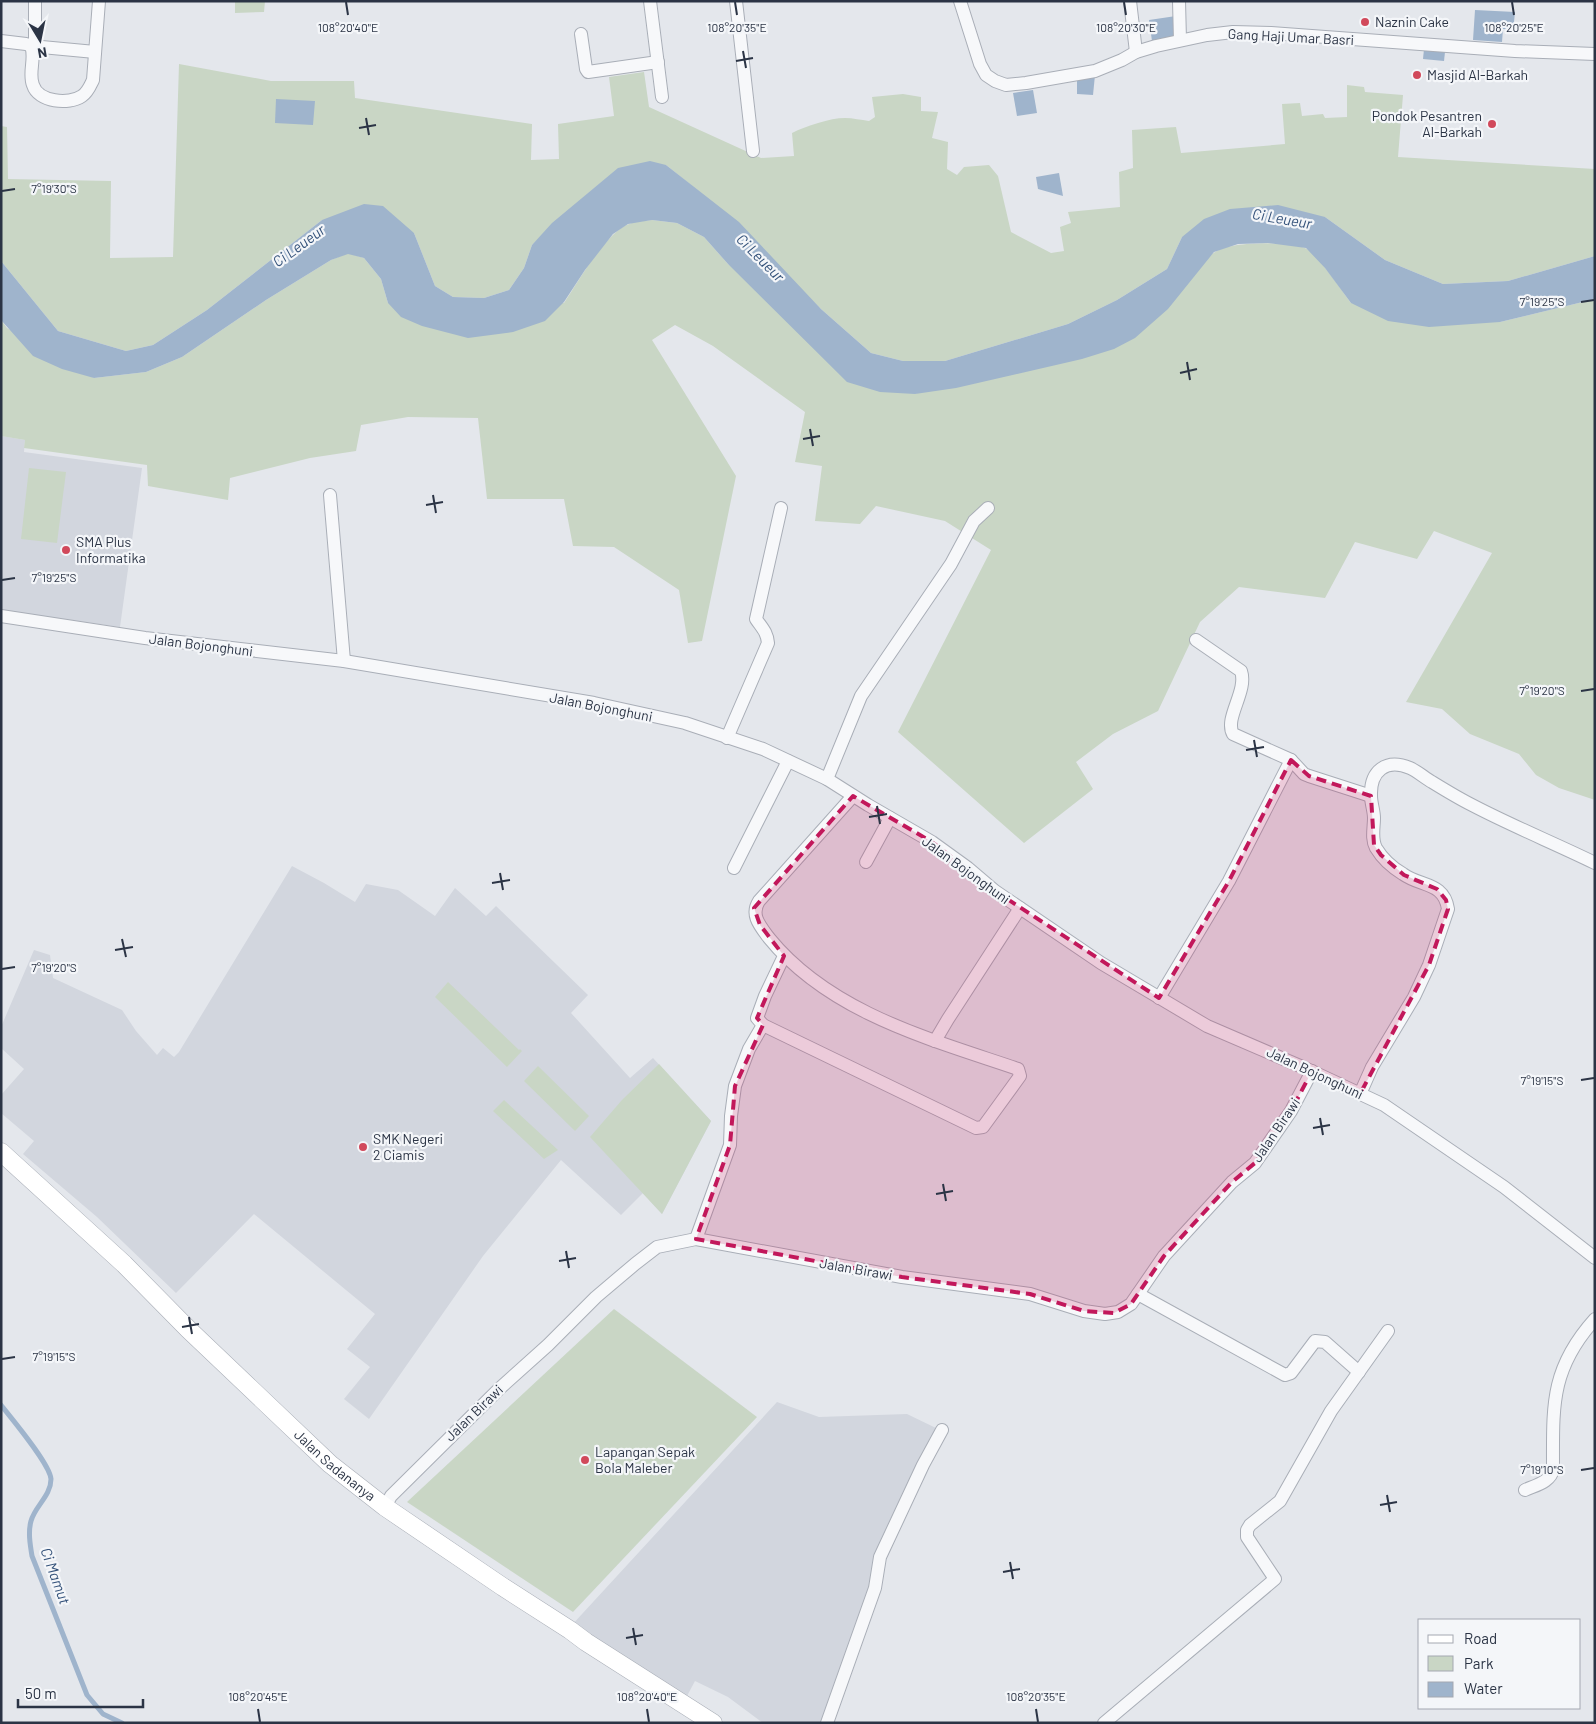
<svg xmlns="http://www.w3.org/2000/svg" width="1596" height="1724" font-family="Barlow,sans-serif">
<style>
.built{fill:#d2d6de}
.green{fill:#c9d6c5}
.water{fill:#9fb4cc}
.lines{fill:none;stroke-linecap:round;stroke-linejoin:round}
.stream{stroke:#9fb4cc;stroke-width:5}
.street-casing{stroke:#a9aeb7;stroke-width:14}
.secondary-casing{stroke:#a9aeb7;stroke-width:19}
.street{stroke:#f7f8fa;stroke-width:12}
.secondary{stroke:#fff;stroke-width:18}
.marked{fill:#c2185b;fill-opacity:0.2;stroke:#c2185b;stroke-width:4;stroke-dasharray:10 6;stroke-linejoin:round}
.ticks{fill:none;stroke:#2b3445;stroke-width:2}
.poi-dot{fill:#d1495b;stroke:#f4f6f9;stroke-width:2}
.labels{text-anchor:middle;stroke-width:4.5;stroke-linejoin:round;paint-order:stroke}
.poi-label{font-size:14px;fill:#2b3445;stroke:#f4f6f9;text-anchor:start}
.street-label{font-size:14px;fill:#2b3445;stroke:#f4f6f9}
.water-label{font-size:15px;font-style:italic;fill:#34527a;stroke:#f4f6f9}
.ticks-label{font-size:12px;text-anchor:middle;fill:#2b3445;stroke:#f4f6f9;stroke-width:4.5;stroke-linejoin:round;paint-order:stroke}
</style>
<rect width="100%" height="100%" fill="#e4e7ec"/>
<g class="built">
<path d="M 2,436 L 25,440 L 24,452 L 142,468 L 120,627 L 1,610 Z"/>
<path d="M 292,866 L 324,883 L 355,902 L 366,884 L 398,890 L 435,916 L 455,888 L 486,916 L 496,906 L 588,995 L 571,1013 L 630,1078 L 653,1058 L 711,1121 L 662,1214 L 643,1193 L 621,1215 L 561,1160 L 483,1256 L 369,1419 L 344,1399 L 370,1367 L 347,1349 L 375,1314 L 254,1214 L 176,1293 L 97,1217 L 23,1154 L 34,1141 L 1,1113 L 1,1095 L 24,1069 L 1,1048 L 1,1027 L 34,950 L 50,955 L 53,978 L 122,1010 L 136,1031 L 157,1055 L 163,1048 L 174,1057 L 179,1052 Z"/>
<path d="M 777,1402 L 819,1417 L 907,1414 L 938,1429 L 870,1589 L 822,1723 L 763,1723 L 728,1697 L 695,1681 L 687,1696 L 571,1626 Z"/>
</g>
<g class="green">
<path d="M 235,1 L 265,1 L 264,12 L 235,13 Z"/>
<path d="M 179,64 L 271,81 L 354,81 L 355,98 L 532,124 L 531,160 L 559,159 L 558,124 L 614,116 L 609,77 L 644,72 L 649,107 L 761,158 L 794,156 L 792,133 C 806,126 830,118 845,118 C 853,118 861,120 869,121 L 875,117 L 872,97 L 903,94 L 921,97 L 921,111 L 938,112 L 932,138 L 948,142 L 947,169 L 957,175 L 964,167 L 989,165 L 998,176 L 1011,232 L 1051,253 L 1064,251 L 1060,227 L 1071,223 L 1068,212 L 1120,207 L 1119,172 L 1133,168 L 1132,130 L 1176,127 L 1181,153 L 1285,144 L 1282,104 L 1300,103 L 1302,116 L 1323,114 L 1325,118 L 1347,117 L 1347,85 L 1364,87 L 1365,92 L 1403,95 L 1398,157 L 1595,169 L 1595,256 L 1508,281 L 1443,284 L 1385,260 L 1325,217 L 1182,237 L 1167,269 L 1117,300 L 1068,324 L 945,361 L 903,361 L 871,353 L 821,309 L 691,185 L 666,165 L 618,169 L 585,196 L 532,245 L 524,268 L 509,290 L 484,298 L 453,297 L 435,286 L 414,233 L 322,220 L 207,310 L 153,345 L 126,351 L 58,331 L 1,261 L 1,126 L 7,127 L 8,179 L 111,181 L 110,258 L 173,257 Z"/>
<path d="M 652,220 L 677,223 L 704,237 L 728,264 L 915,394 L 1194,275 C 1200,268 1207,257 1215,252 C 1231,241 1287,241 1305,248 C 1317,253 1342,291 1351,303 L 1500,322 L 1595,299 L 1595,800 L 1559,788 L 1536,775 L 1519,754 L 1470,734 L 1442,709 L 1406,702 L 1492,553 L 1434,531 L 1417,559 L 1355,542 L 1325,598 L 1239,587 L 1200,622 L 1158,711 L 1113,734 L 1076,762 L 1093,789 L 1024,843 L 898,732 L 991,550 L 945,521 L 876,506 L 860,524 L 815,521 L 822,466 L 795,462 L 805,412 L 713,346 L 675,325 L 652,340 L 736,476 L 702,641 L 688,643 L 679,590 L 614,547 L 573,546 L 564,499 L 487,499 L 478,418 L 408,417 L 361,425 L 356,451 L 310,458 L 230,478 L 228,500 L 148,486 L 147,465 L 24,448 L 25,440 L 1,436 L 1,320 L 7,328 L 94,378 L 146,372 L 182,357 L 266,300 L 331,260 L 348,253 L 364,258 L 381,279 L 388,303 L 564,303 C 578,282 606,232 629,224 C 636,221 645,221 652,220 Z"/>
<path d="M 29,468 L 66,472 L 57,543 L 21,539 Z"/>
<path d="M 448,982 L 519,1050 L 520,1049 L 522,1051 L 507,1067 L 435,997 Z"/>
<path d="M 659,1064 L 711,1121 L 662,1214 L 590,1137 L 622,1100 Z"/>
<path d="M 538,1066 L 589,1116 L 575,1131 L 524,1081 Z"/>
<path d="M 504,1100 L 558,1150 L 544,1159 L 493,1111 Z"/>
<path d="M 614,1309 L 757,1417 L 573,1612 L 407,1502 Z"/>
</g>
<g class="water">
<path d="M 1475,10 L 1515,12 L 1514,22 L 1521,22 L 1521,30 L 1503,29 L 1502,42 L 1473,40 Z"/>
<path d="M 1176,16 L 1179,37 L 1152,41 L 1149,20 Z"/>
<path d="M 1424,49 L 1445,52 L 1444,61 L 1423,59 Z"/>
<path d="M 1095,75 L 1093,95 L 1077,94 L 1077,77 Z"/>
<path d="M 1033,90 L 1037,113 L 1017,116 L 1013,93 Z"/>
<path d="M 276,99 L 315,101 L 313,125 L 275,123 Z"/>
<path d="M 650,161 L 666,165 L 739,222 L 821,309 L 871,353 L 903,361 L 945,361 L 1068,324 L 1117,300 L 1167,269 L 1182,237 L 1204,219 L 1230,209 L 1278,205 L 1325,217 L 1385,260 L 1443,284 L 1508,281 L 1595,256 L 1595,299 L 1500,322 L 1429,327 L 1388,321 L 1351,303 L 1325,268 L 1306,248 L 1268,243 L 1238,244 L 1214,252 L 1168,309 L 1135,338 L 1114,349 L 1082,359 L 956,388 L 915,394 L 880,392 L 847,382 L 728,264 L 704,237 L 677,223 L 652,220 L 628,224 L 613,234 L 585,270 L 564,302 L 545,321 L 513,332 L 468,338 L 422,326 L 401,317 L 388,303 L 381,279 L 364,258 L 348,254 L 331,260 L 266,300 L 182,357 L 146,372 L 94,378 L 62,369 L 33,356 L 1,320 L 1,261 L 58,331 L 126,351 L 153,345 L 207,310 L 322,220 L 364,204 L 383,206 L 414,233 L 435,286 L 453,297 L 484,298 L 509,290 L 524,268 L 532,245 L 552,223 L 618,168 Z"/>
<path d="M 1059,173 L 1063,196 L 1038,189 L 1036,177 Z"/>
</g>
<g class="lines">
<path class="stream" d="M 1,1405 C 12,1419 50,1464 51,1479 C 51,1496 35,1506 31,1521 C 28,1532 30,1544 32,1556 L 87,1695 L 103,1714 L 122,1723"/>
<defs>
<g id="street">
<path d="M 35,1 L 35,40 L 31,46 L 95,52"/>
<path d="M 650,1 L 662,97"/>
<path d="M 736,1 L 753,151"/>
<path d="M 960,1 L 980,64 L 986,75 L 995,81 L 1006,85 L 1026,83 L 1095,71 L 1122,60 L 1136,52 L 1156,46 L 1207,35 L 1233,32 L 1271,33 L 1515,51 L 1595,54"/>
<path d="M 1130,1 L 1136,52"/>
<path d="M 1179,1 L 1180,40"/>
<path d="M 581,34 L 586,69 L 588,72 L 658,62"/>
<path d="M 1,41 L 26,44 L 31,46 C 36,58 28,73 33,85 C 38,102 69,105 82,96 C 88,92 90,86 93,80 L 99,1"/>
<path d="M 330,495 L 344,661"/>
<path d="M 1,616 L 145,638 L 344,661 L 594,703 L 685,723 L 763,749 L 827,779 L 868,805 L 932,842 L 968,868 L 995,891 L 1101,963 L 1207,1026 L 1307,1069 L 1384,1105 L 1504,1187 L 1595,1258"/>
<path d="M 1196,640 L 1241,671 C 1248,691 1224,718 1233,734 L 1291,760 L 1304,774 L 1309,776 L 1371,796"/>
<path d="M 727,738 L 768,643 C 767,632 762,628 756,619 L 781,508"/>
<path d="M 827,779 L 861,696 L 951,564 L 974,521 L 988,508"/>
<path d="M 866,862 L 890,818"/>
<path d="M 734,868 L 788,761"/>
<path d="M 1159,998 L 1229,881 L 1291,760"/>
<path d="M 763,1025 L 976,1128 L 983,1127 L 1020,1076 L 1018,1069 C 930,1039 830,1013 769,938 C 760,926 750,915 759,901 L 853,796"/>
<path d="M 935,1041 L 948,1019 L 1020,908"/>
<path d="M 1360,1094 L 1372,1067 L 1414,997 L 1429,965 L 1448,909 C 1444,882 1421,887 1403,874 C 1393,868 1382,858 1376,848 C 1371,839 1374,828 1374,818 C 1374,811 1371,803 1371,796 C 1370,771 1386,758 1410,768 C 1417,771 1425,778 1432,782 C 1445,790 1458,798 1472,805 C 1512,826 1554,843 1595,863"/>
<path d="M 696,1239 L 730,1145 L 731,1116 L 735,1086 L 749,1049 L 763,1025 L 757,1018 L 765,996 L 784,956"/>
<path d="M 1138,1294 L 1285,1375 L 1291,1373 L 1315,1341 L 1325,1342 L 1359,1372"/>
<path d="M 1525,1490 C 1536,1485 1551,1482 1553,1469 C 1553,1406 1550,1369 1595,1319"/>
<path d="M 385,1507 L 391,1496 L 499,1389 L 548,1345 L 596,1297 L 635,1264 L 657,1247 L 696,1239 L 902,1277 L 1030,1294 L 1084,1311 L 1105,1314 L 1118,1312 L 1131,1304 L 1164,1256 L 1232,1182 L 1255,1163 L 1291,1111 L 1312,1071"/>
<path d="M 827,1723 L 875,1588 L 880,1557 L 923,1465 L 942,1430"/>
<path d="M 1104,1723 L 1275,1579 L 1247,1537 L 1247,1530 L 1250,1525 L 1280,1501 L 1331,1411 L 1388,1331"/>
</g>
<g id="secondary">
<path id="s1" d="M 1,1152 L 124,1264 L 188,1329 L 330,1464 L 385,1507 L 503,1587 L 570,1630 L 586,1642 L 713,1723"/>
</g>
</defs>
<use href="#street" class="street-casing"/>
<use href="#secondary" class="secondary-casing"/>
<use href="#street" class="street"/>
<use href="#secondary" class="secondary"/>
</g>
<path class="marked" d="M 1291,760 L 1309,776 L 1371,796 L 1374,845 L 1381,855 L 1404,875 L 1437,889 L 1446,900 L 1448,909 L 1429,965 L 1360,1094 L 1312,1071 L 1291,1111 L 1255,1163 L 1232,1182 L 1164,1256 L 1131,1304 L 1114,1313 L 1084,1311 L 1030,1294 L 902,1277 L 696,1239 L 730,1145 L 735,1086 L 763,1025 L 757,1018 L 784,956 L 760,925 L 754,908 L 853,796 L 932,842 L 995,891 L 1159,998 L 1229,881 Z"/>
<path class="ticks" d="M 346,2 L 348,15M 735,2 L 737,15M 1124,2 L 1126,15M 1512,2 L 1514,15M 743,51 L 746,68M 736,61 L 753,58M 366,118 L 369,135M 359,128 L 376,125M 2,191 L 15,189M 1581,302 L 1594,300M 1187,362 L 1190,380M 1180,373 L 1197,369M 810,429 L 813,446M 803,439 L 820,436M 433,495 L 436,513M 426,505 L 443,502M 2,580 L 15,578M 1581,691 L 1594,689M 1254,740 L 1257,757M 1246,750 L 1264,747M 877,806 L 880,824M 869,817 L 887,814M 500,873 L 503,890M 492,883 L 510,880M 122,939 L 126,957M 115,950 L 133,947M 2,969 L 15,967M 1581,1080 L 1594,1078M 1320,1118 L 1323,1135M 1313,1128 L 1330,1125M 943,1184 L 946,1201M 936,1194 L 953,1191M 566,1251 L 569,1268M 559,1261 L 576,1258M 189,1317 L 192,1334M 182,1327 L 199,1324M 2,1359 L 15,1357M 1581,1470 L 1594,1468M 1387,1495 L 1390,1512M 1380,1505 L 1397,1502M 1010,1562 L 1013,1579M 1003,1572 L 1020,1569M 633,1628 L 636,1645M 626,1638 L 643,1635M 258,1709 L 260,1722M 647,1709 L 649,1722M 1036,1709 L 1038,1722"/>
<g class="poi-dot">
<circle cx="1365" cy="22" r="5"/>
<circle cx="1417" cy="75" r="5"/>
<circle cx="1492" cy="124" r="5"/>
<circle cx="66" cy="550" r="5"/>
<circle cx="363" cy="1147" r="5"/>
<circle cx="585" cy="1460" r="5"/>
</g>
<g class="labels">
<g class="poi-label">
<text x="1375" y="27">Naznin Cake</text>
<text x="1427" y="80">Masjid Al-Barkah</text>
<text x="1482" y="121" text-anchor="end">Pondok Pesantren<tspan x="1482" dy="16">Al-Barkah</tspan></text>
<text x="76" y="547">SMA Plus<tspan x="76" dy="16">Informatika</tspan></text>
<text x="373" y="1144">SMK Negeri<tspan x="373" dy="16">2 Ciamis</tspan></text>
<text x="595" y="1457">Lapangan Sepak<tspan x="595" dy="16">Bola Maleber</tspan></text>
</g>
<g class="street-label">
<text transform="translate(1291 37) rotate(3)" y="5">Gang Haji Umar Basri</text>
<text transform="translate(201 645) rotate(7)" y="5">Jalan Bojonghuni</text>
<text transform="translate(601 707) rotate(11)" y="5">Jalan Bojonghuni</text>
<text transform="translate(966 870) rotate(36)" y="5">Jalan Bojonghuni</text>
<text transform="translate(1315 1073) rotate(25)" y="5">Jalan Bojonghuni</text>
<text transform="translate(1276 1130) rotate(-56)" y="5">Jalan Birawi</text>
<text transform="translate(856 1269) rotate(10)" y="5">Jalan Birawi</text>
<text transform="translate(474 1413) rotate(-44)" y="5">Jalan Birawi</text>
<text dy="5" stroke="none"><textPath href="#s1" startOffset="458">Jalan Sadananya</textPath></text>
</g>
<g class="water-label">
<text transform="translate(1282 219) rotate(10)" y="5">Ci Leueur</text>
<text transform="translate(299 246) rotate(-36)" y="5">Ci Leueur</text>
<text transform="translate(760 258) rotate(45)" y="5">Ci Leueur</text>
<text transform="translate(55 1576) rotate(70)" y="5">Ci Mamut</text>
</g>
</g>
<g class="ticks-label">
<text x="348" y="32">108°20'40"E</text>
<text x="737" y="32">108°20'35"E</text>
<text x="1126" y="32">108°20'30"E</text>
<text x="1514" y="32">108°20'25"E</text>
<text x="54" y="193">7°19'30"S</text>
<text x="1542" y="306">7°19'25"S</text>
<text x="54" y="582">7°19'25"S</text>
<text x="1542" y="695">7°19'20"S</text>
<text x="54" y="972">7°19'20"S</text>
<text x="1542" y="1085">7°19'15"S</text>
<text x="54" y="1361">7°19'15"S</text>
<text x="1542" y="1474">7°19'10"S</text>
<text x="258" y="1701">108°20'45"E</text>
<text x="647" y="1701">108°20'40"E</text>
<text x="1036" y="1701">108°20'35"E</text>
</g>
<rect width="1596" height="1724" fill="none" stroke="#2b3445" stroke-width="5"/>
<rect x="1418" y="1619" width="162" height="90" fill="#f4f6f9" stroke="#a4a8b1"/>
<rect x="1428" y="1635" width="25" height="8" fill="#ffffff" stroke="#a4a8b1"/>
<text x="1464" y="1644" font-size="15" fill="#2b3445">Road</text>
<rect x="1428" y="1656" width="25" height="15" fill="#c9d6c5" stroke="#a4a8b1"/>
<text x="1464" y="1669" font-size="15" fill="#2b3445">Park</text>
<rect x="1428" y="1682" width="25" height="15" fill="#9fb4cc" stroke="#a4a8b1"/>
<text x="1464" y="1694" font-size="15" fill="#2b3445">Water</text>
<g transform="translate(40 40) rotate(170)" stroke="#f4f6f9" stroke-width="4" paint-order="stroke">
<path d="M0-4L9 19L0 12L-9 19Z" fill="#2b3445"/>
<text y="-8" font-size="14" font-weight="bold" text-anchor="middle" fill="#2b3445">N</text>
</g>
<path d="M18 1699v8h125v-8" fill="none" stroke="#2b3445" stroke-width="2.5"/>
<text x="25" y="1699" font-size="15" fill="#2b3445" stroke="#f4f6f9" stroke-width="4" paint-order="stroke">50 m</text>
</svg>
